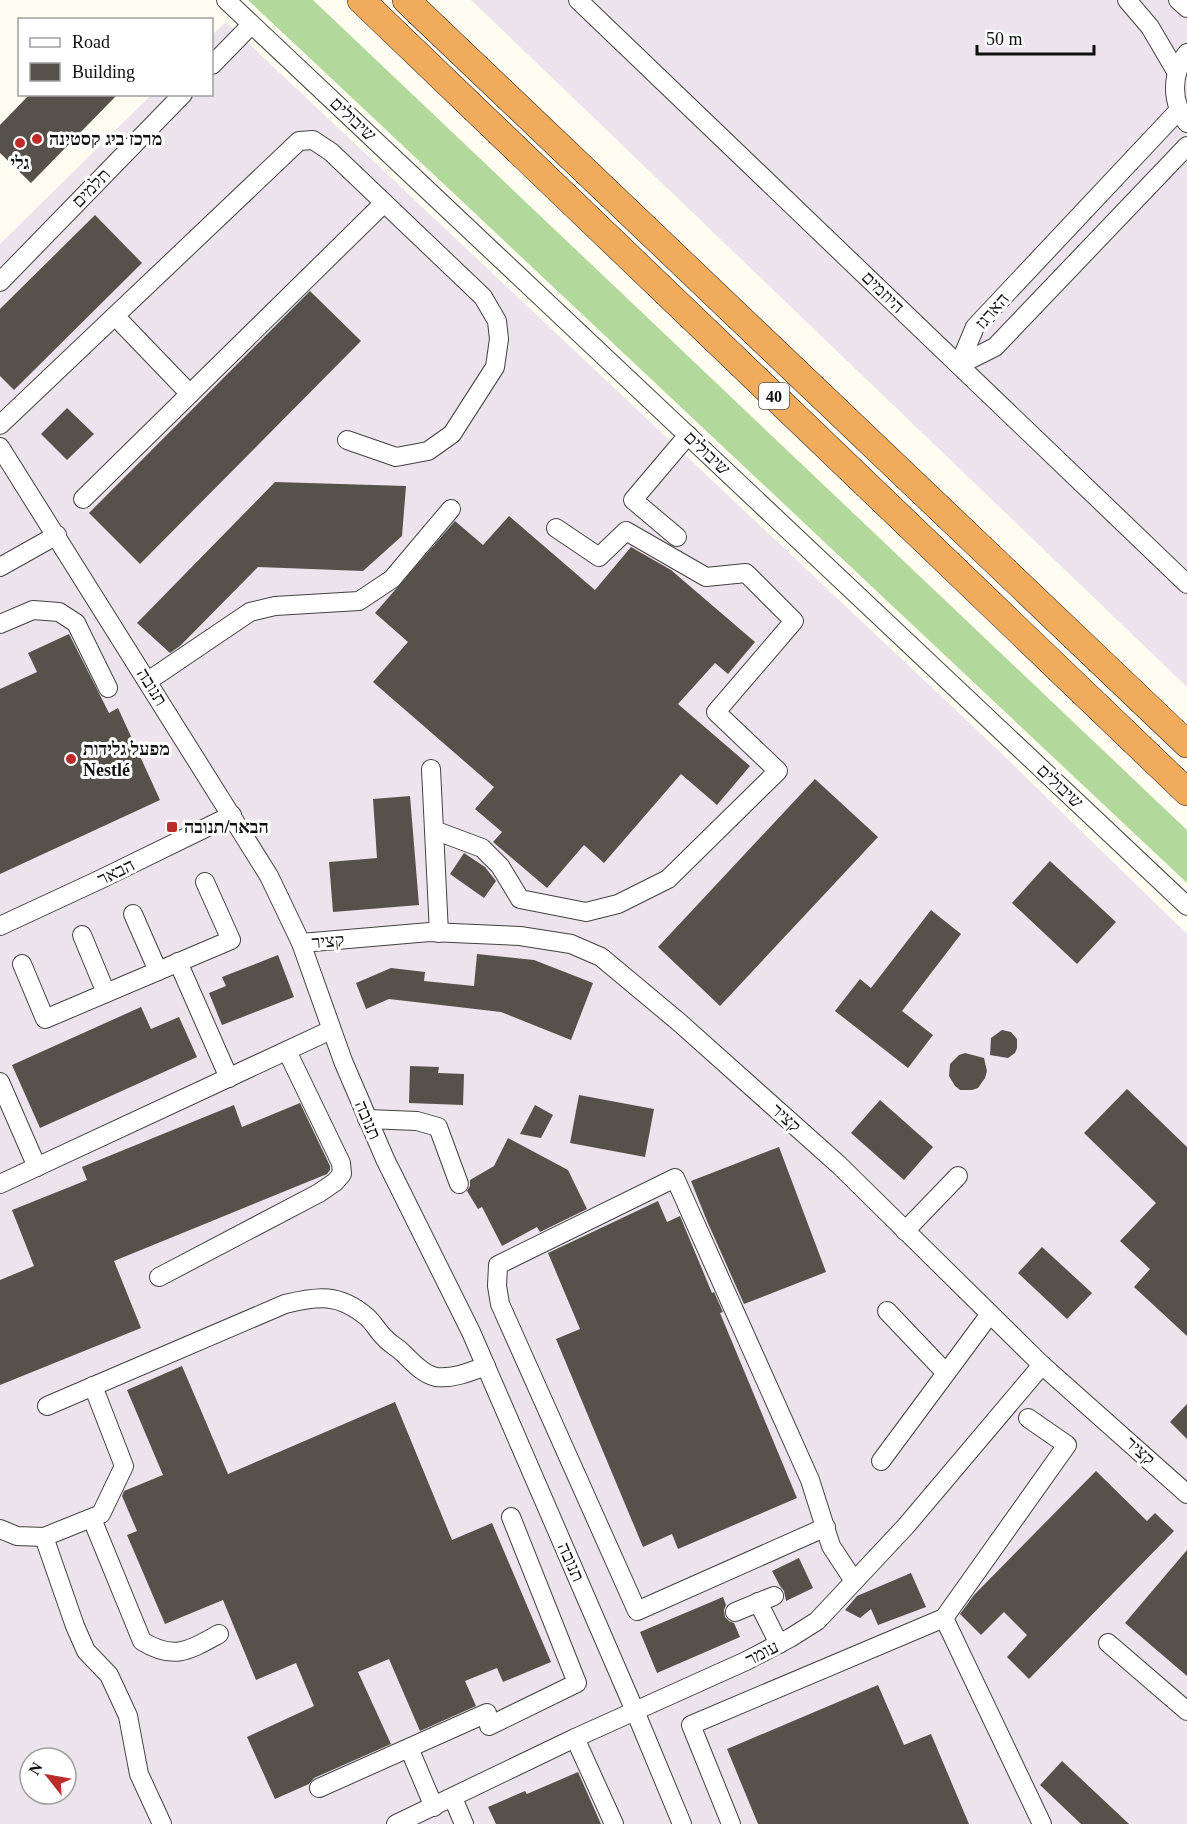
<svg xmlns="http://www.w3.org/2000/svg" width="1187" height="1824" font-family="'Times New Roman',Heebo,serif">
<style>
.industrial{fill:#ede3ed;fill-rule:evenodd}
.forest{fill:#b2d99b}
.building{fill:#57514b}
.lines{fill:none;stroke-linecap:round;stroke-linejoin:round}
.minor-casing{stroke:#424242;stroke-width:20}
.highway-casing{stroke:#202020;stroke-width:28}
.minor{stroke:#fff;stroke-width:18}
.highway{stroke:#f0ab5d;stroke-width:27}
.poi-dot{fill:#bb2d2a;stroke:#fff;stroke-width:2}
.labels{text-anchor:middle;stroke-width:6;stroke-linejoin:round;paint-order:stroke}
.shield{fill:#fff;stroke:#575757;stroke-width:1.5}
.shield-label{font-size:16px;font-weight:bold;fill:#0f0f0f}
.street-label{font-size:18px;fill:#0f0f0f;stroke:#fff}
.poi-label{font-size:18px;font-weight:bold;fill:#0f0f0f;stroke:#fff;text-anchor:start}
</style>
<rect width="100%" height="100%" fill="#fffdf1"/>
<g class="industrial">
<path d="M 471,0 L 1187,0 L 1187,687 Z"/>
<path d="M 226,22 L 995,747 L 1187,934 L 1187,1824 L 0,1824 L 0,244 L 151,95 L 212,94 L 212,35 ZM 30,1758 L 66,1758 L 66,1794 L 30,1794 Z"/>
</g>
<path class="forest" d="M 248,0 L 313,0 L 1187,830 L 1187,883 Z"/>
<g class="building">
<path d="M 30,94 L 118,94 L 31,183 L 0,153 L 0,125 Z"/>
<path d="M 95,215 L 142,263 L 14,390 L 0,376 L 0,309 Z"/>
<path d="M 310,291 L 361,341 L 140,564 L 89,513 Z"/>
<path d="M 67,408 L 94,434 L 67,460 L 41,434 Z"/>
<path d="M 275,482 L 406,486 L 402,536 L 363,571 L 258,567 L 180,646 L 170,653 L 137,623 Z"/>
<path d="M 509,516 L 595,590 L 631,547 L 671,570 L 755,642 L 728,674 L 715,663 L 678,704 L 750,766 L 717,805 L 681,774 L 604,863 L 584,845 L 547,888 L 493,842 L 502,832 L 475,809 L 494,787 L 373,682 L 408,642 L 375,613 L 455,521 L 483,545 Z"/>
<path d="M 69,634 L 109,713 L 118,708 L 160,800 L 0,874 L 0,689 L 37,672 L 28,653 Z"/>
<path d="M 815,779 L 878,837 L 720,1006 L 658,947 Z"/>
<path d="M 410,796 L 419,905 L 333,912 L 329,862 L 377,858 L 373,799 Z"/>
<path d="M 464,853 L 485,867 L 496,881 L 484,898 L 450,874 Z"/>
<path d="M 1050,861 L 1116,922 L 1077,964 L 1012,903 Z"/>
<path d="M 931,910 L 961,934 L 902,1011 L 933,1035 L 908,1068 L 835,1011 L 860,979 L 871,988 Z"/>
<path d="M 477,954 L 534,960 L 593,983 L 571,1040 L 501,1012 L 389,999 L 366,1009 L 356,983 L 391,968 L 425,972 L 424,981 L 474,986 Z"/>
<path d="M 278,955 L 294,997 L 222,1025 L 209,993 L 226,986 L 222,977 Z"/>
<path d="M 141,1007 L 151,1029 L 179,1017 L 197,1057 L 40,1128 L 12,1065 Z"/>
<path d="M 1002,1030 L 1011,1032 L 1017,1039 L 1017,1048 L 1015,1053 L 1008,1058 L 990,1055 L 991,1038 Z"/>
<path d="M 965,1053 L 984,1058 L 987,1071 L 985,1078 L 978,1088 L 972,1090 L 960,1090 L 955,1086 L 949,1076 L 950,1064 L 959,1055 Z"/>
<path d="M 410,1066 L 439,1067 L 438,1073 L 464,1074 L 463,1105 L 409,1103 Z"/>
<path d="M 1127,1089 L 1187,1147 L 1187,1336 L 1134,1287 L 1150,1269 L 1120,1241 L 1156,1203 L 1084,1133 Z"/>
<path d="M 579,1095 L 654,1109 L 645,1157 L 570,1143 Z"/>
<path d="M 880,1100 L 933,1147 L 904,1180 L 851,1133 Z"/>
<path d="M 300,1103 L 330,1166 L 330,1170 L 327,1174 L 114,1261 L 141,1328 L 0,1385 L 0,1280 L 34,1266 L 12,1210 L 87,1180 L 82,1167 L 234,1105 L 242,1127 Z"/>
<path d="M 535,1105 L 553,1115 L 541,1138 L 520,1134 Z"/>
<path d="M 508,1138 L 568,1170 L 587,1209 L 540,1232 L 537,1227 L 502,1246 L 482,1207 L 478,1209 L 467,1191 L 470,1186 L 470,1180 L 494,1166 Z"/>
<path d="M 779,1147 L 826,1272 L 744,1304 L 707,1221 L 691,1181 Z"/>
<path d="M 658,1201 L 667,1222 L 680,1216 L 712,1293 L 714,1292 L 723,1312 L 720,1313 L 797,1498 L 678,1549 L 672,1534 L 643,1547 L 556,1339 L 580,1329 L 548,1253 Z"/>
<path d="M 1042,1247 L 1092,1293 L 1067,1319 L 1018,1273 Z"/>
<path d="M 182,1366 L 228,1474 L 395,1402 L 452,1540 L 492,1523 L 551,1662 L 503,1682 L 497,1668 L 465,1681 L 476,1706 L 420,1731 L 389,1659 L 358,1672 L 391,1744 L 314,1778 L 309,1784 L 275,1799 L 247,1737 L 314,1706 L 296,1663 L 256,1680 L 223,1600 L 165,1624 L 127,1535 L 137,1531 L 122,1496 L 124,1491 L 163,1475 L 127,1390 Z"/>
<path d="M 1187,1404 L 1187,1439 L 1170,1422 Z"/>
<path d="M 1096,1471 L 1147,1521 L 1155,1513 L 1174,1531 L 1029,1679 L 1007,1657 L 1027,1635 L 1004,1612 L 981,1635 L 960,1614 L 974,1595 Z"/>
<path d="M 1187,1550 L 1187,1676 L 1125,1623 Z"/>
<path d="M 799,1558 L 813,1588 L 786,1601 L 784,1591 L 780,1586 L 772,1571 Z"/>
<path d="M 911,1573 L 926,1607 L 878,1625 L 871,1609 L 860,1618 L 845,1610 L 857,1596 Z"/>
<path d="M 723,1597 L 726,1605 L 724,1610 L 725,1617 L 729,1621 L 734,1623 L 740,1637 L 657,1673 L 640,1632 Z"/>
<path d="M 878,1685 L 904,1745 L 931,1734 L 969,1824 L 758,1824 L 727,1749 Z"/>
<path d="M 1062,1761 L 1129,1824 L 1081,1824 L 1040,1785 Z"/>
<path d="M 578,1772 L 601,1824 L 496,1824 L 488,1807 L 525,1791 L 527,1794 Z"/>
</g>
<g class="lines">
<defs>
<g id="minor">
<path d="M 226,0 L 1187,906"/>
<path d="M 578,0 L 1187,584"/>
<path d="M 1127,0 L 1150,27 L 1177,73"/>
<path d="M 1178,0 L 1187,8"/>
<path d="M 1187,53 C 1171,74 1171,102 1187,123"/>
<path d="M 212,65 L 251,25"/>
<path d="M 0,282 L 183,94"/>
<path d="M 115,316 L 190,394"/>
<path d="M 959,365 L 975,327 L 1179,110"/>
<path d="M 959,365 L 995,347 L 1187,146"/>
<path d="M 0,425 L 299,141 L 313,140 L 331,152 L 483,297 L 497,321 L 499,339 L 495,367 L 452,434 L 428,451 L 396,457 L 347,440"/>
<path d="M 0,447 L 269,876 L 301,943 L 343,1061 L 385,1159 L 471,1332 L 635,1711 L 682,1824"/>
<path d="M 83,499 L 384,203"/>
<path d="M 677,537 L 633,500 L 688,435"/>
<path d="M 0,567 L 57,535"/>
<path d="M 0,624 L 33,610 L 59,612 L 76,623 L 108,688"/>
<path d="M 148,681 L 250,612 L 275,606 L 359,601 L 392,579 L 451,509"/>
<path d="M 431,769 L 439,933"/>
<path d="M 434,830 L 482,848 L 500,866 L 520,899 L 586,912 L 618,904 L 668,879 L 778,771 L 716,712 L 794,621 L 746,573 L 706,577 L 626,531 L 599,557 L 556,528"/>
<path d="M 133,914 L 158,971"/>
<path d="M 0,926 L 99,880 L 232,815"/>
<path d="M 82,935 L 106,993"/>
<path d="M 301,943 L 430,932 L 520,936 L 571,944 L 601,957 L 680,1023 L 839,1165 L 1042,1365 L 1187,1494"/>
<path d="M 178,962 L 229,1078"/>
<path d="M 22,964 L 45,1019 L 231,940 L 205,882"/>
<path d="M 0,1082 L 37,1167"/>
<path d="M 367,1119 L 417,1121 L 438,1127 L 459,1184"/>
<path d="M 0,1184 L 331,1030"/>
<path d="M 905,1231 L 958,1176"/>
<path d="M 159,1277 L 319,1193 L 335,1182 L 342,1174 L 341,1163 L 287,1051"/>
<path d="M 887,1311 L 946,1373"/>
<path d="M 47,1406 L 285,1304 C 318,1296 339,1293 367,1317 C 374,1323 378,1332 385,1338 C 390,1344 397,1347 403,1353 C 412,1362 423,1374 436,1377 C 453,1379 470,1372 486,1366"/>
<path d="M 881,1461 L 990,1314"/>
<path d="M 92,1519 L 142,1641 C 174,1661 190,1650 219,1634"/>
<path d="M 826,1527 L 637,1611 L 500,1304 L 497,1286 L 498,1265 L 675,1178 L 810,1480 L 831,1546 L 854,1581"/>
<path d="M 0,1529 L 17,1536 L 44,1537 L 101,1514 L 124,1466 L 93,1386"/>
<path d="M 44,1537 L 75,1626 L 86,1651 L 109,1675 L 128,1716 L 139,1774 L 162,1824"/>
<path d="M 758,1602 L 779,1644"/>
<path d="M 735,1612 L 774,1596"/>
<path d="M 944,1618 L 1042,1824"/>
<path d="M 1108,1643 L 1187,1711"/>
<path d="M 575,1738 L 614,1824"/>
<path d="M 409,1748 L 434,1807"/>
<path d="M 319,1788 L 487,1713 L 489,1726 L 577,1683 L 511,1517"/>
<path d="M 453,1798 L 464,1824"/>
<path d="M 396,1824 L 575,1738 L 746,1661 L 790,1638 L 817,1621 L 906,1526 L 1042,1365"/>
<path d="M 731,1824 L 691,1725 L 944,1618 L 1067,1445 L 1028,1418"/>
</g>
<g id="highway">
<path d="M 361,0 L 1187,792"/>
<path d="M 406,0 L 1187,744"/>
</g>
</defs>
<use href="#minor" class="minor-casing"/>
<use href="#highway" class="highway-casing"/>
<use href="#minor" class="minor"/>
<use href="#highway" class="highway"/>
</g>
<g class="poi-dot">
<circle cx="37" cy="139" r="6"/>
<circle cx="20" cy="143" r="6"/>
<circle cx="71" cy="759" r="6"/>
<rect x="166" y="821" width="12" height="12" rx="3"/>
</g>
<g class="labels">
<rect class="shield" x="759" y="383" width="30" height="26" rx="4.5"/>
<g class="shield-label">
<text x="774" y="402">40</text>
</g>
<g class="street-label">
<text transform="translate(353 119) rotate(43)" y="6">שיבולים</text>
<text transform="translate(91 188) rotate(-46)" y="6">תלמים</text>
<text transform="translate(883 292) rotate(44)" y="6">היוזמים</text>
<text transform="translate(992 311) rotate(-49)" y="6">הארגז</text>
<text transform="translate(707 453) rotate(43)" y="6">שיבולים</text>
<text transform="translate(152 687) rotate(58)" y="6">תנובה</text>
<text transform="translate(1060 786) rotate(43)" y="6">שיבולים</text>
<text transform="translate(116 872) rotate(-26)" y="6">הבאר</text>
<text transform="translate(328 941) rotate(-5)" y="6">קציר</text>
<text transform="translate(786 1118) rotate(42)" y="6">קציר</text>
<text transform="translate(368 1120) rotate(67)" y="6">תנובה</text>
<text transform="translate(1140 1451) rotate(42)" y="6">קציר</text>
<text transform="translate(571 1562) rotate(66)" y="6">תנובה</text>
<text transform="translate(762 1653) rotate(-27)" y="6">עומר</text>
</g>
<g class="poi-label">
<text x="49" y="145">מרכז ביג קסטינה</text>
<text x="20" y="169" text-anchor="middle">גלי</text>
<text x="83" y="755">מפעל גלידות<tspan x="83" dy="21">Nestlé</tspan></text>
<text x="184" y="833">הבאר/תנובה</text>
</g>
</g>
<rect x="18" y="18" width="195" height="78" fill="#ffffff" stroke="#9f9f9f" stroke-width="1.5"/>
<rect x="30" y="38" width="30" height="9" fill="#ffffff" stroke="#9f9f9f" stroke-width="1.5"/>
<text x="72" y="48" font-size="18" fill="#0f0f0f">Road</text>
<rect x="30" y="63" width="30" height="18" fill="#57514b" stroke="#9f9f9f" stroke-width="1.5"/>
<text x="72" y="78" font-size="18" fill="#0f0f0f">Building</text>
<g transform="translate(48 1776) rotate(301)"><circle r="28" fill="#ffffff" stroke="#9f9f9f" stroke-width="1.5"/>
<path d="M0-4.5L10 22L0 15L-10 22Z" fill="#bb2d2a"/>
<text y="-9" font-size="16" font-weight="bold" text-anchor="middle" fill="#0f0f0f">N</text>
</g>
<path d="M977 45v9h117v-9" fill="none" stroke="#0f0f0f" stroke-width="3"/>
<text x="986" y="45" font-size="18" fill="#0f0f0f" stroke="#ffffff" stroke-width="4.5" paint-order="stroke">50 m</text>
</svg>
